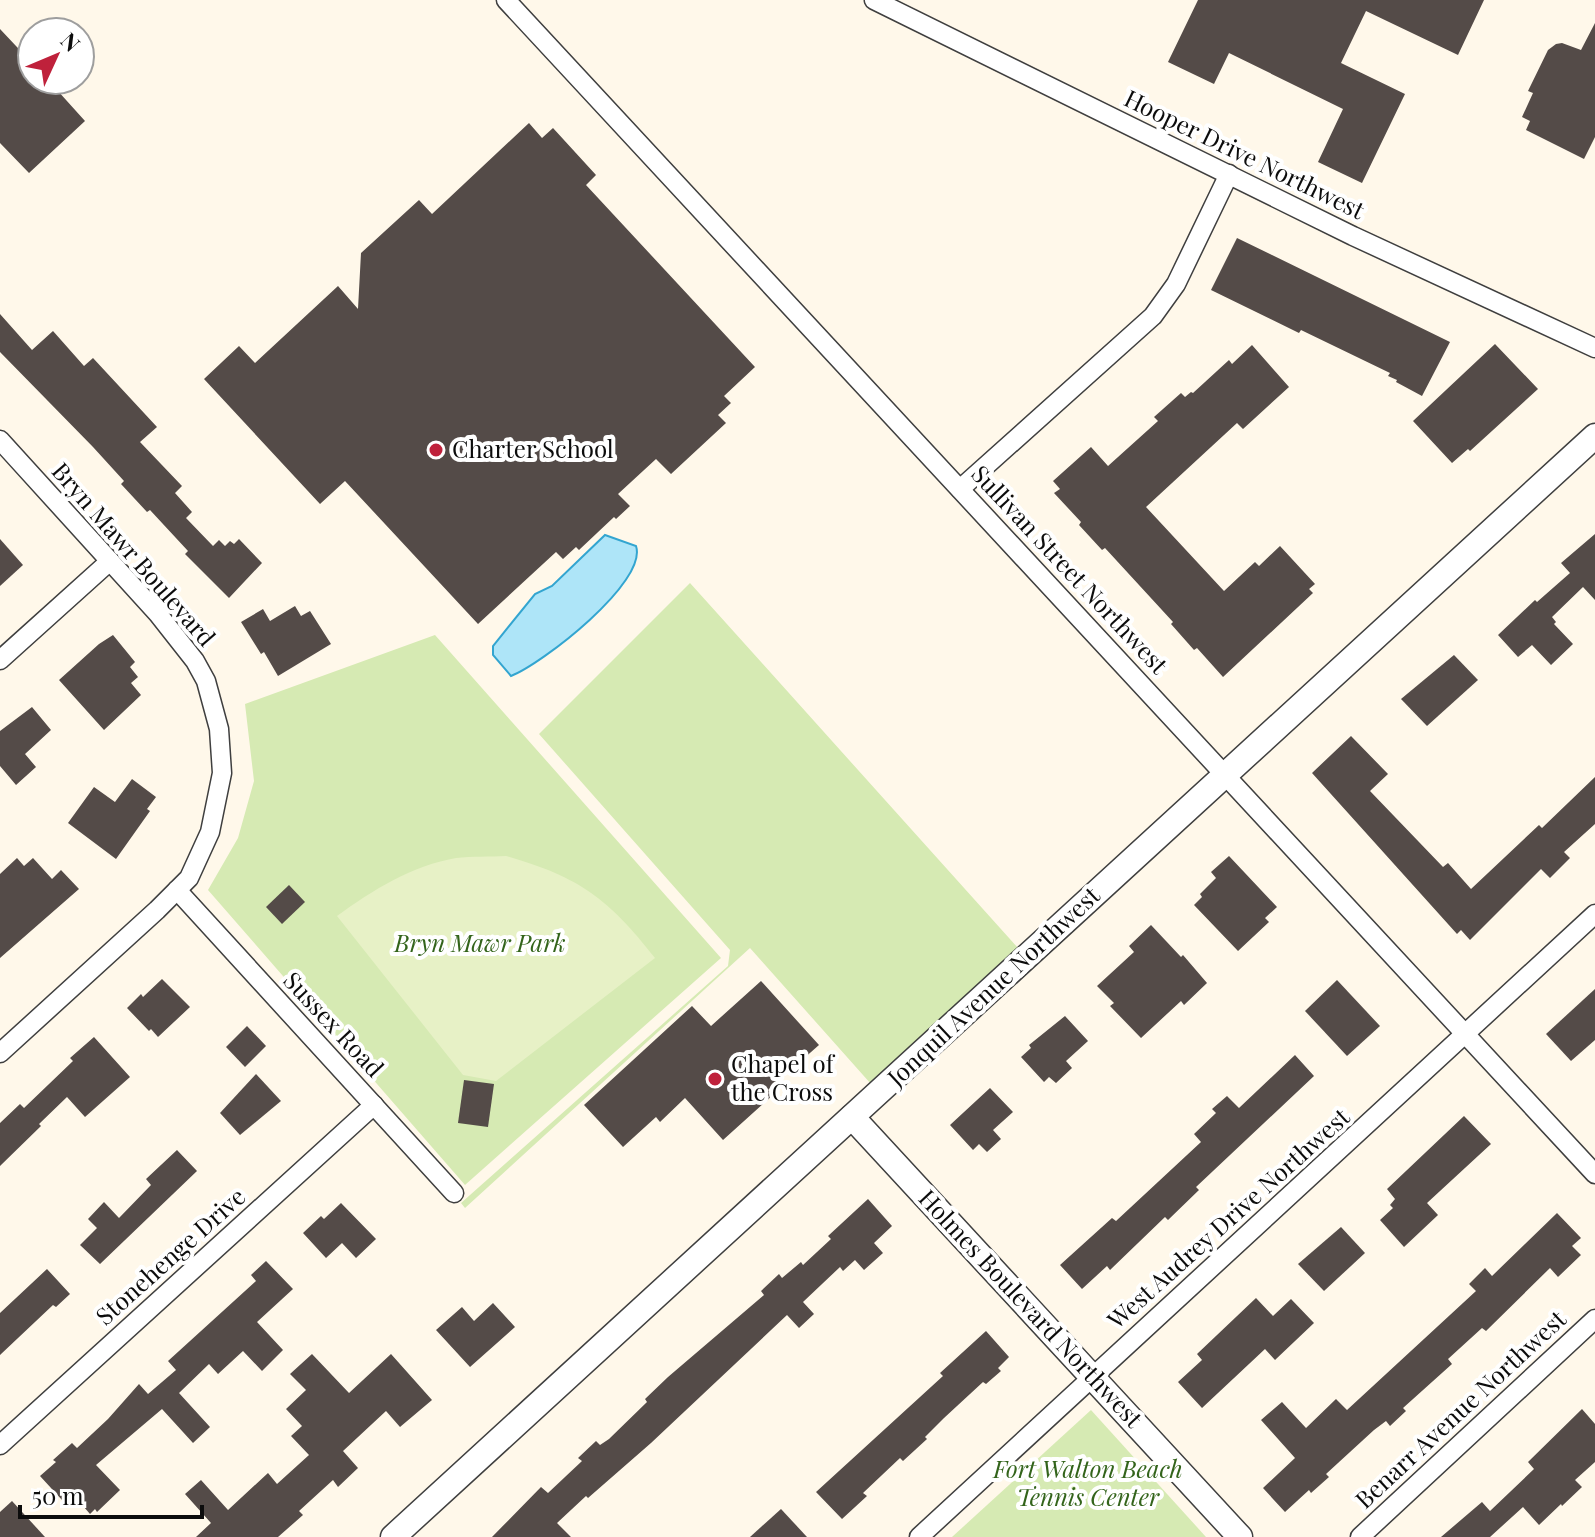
<svg xmlns="http://www.w3.org/2000/svg" width="1595" height="1537" font-family="'Playfair Display',serif">
<style>
.green{fill:#d6eab3}
.pitch{fill:#e7f1c6}
.water{fill:#aee5f8;stroke:#33a5d0;stroke-width:2}
.building{fill:#544b48}
.lines{fill:none;stroke-linecap:round;stroke-linejoin:round}
.minor-casing{stroke:#3f3f3f;stroke-width:21}
.tertiary-casing{stroke:#3f3f3f;stroke-width:27}
.minor{stroke:#fff;stroke-width:18}
.tertiary{stroke:#fff;stroke-width:24}
.poi-dot{fill:#bf213b;stroke:#fff;stroke-width:3}
.labels{text-anchor:middle;stroke-width:8;stroke-linejoin:round;paint-order:stroke}
.street-label{font-size:24px;fill:#0c0c0c;stroke:#fff}
.poi-label{font-size:24px;fill:#0c0c0c;stroke:#fff;text-anchor:start}
.park-label{font-size:24px;font-style:italic;fill:#33641b;stroke:#fff}
</style>
<rect width="100%" height="100%" fill="#fff8ea"/>
<g class="green">
<path d="M 690,583 L 1018,948 L 871,1084 L 750,948 L 465,1208 L 461,1203 L 728,966 L 730,950 L 539,734 Z"/>
<path d="M 435,635 L 721,958 L 465,1185 L 208,890 L 238,838 L 254,781 L 245,704 Z"/>
<path d="M 1091,1410 L 1206,1537 L 952,1537 Z"/>
</g>
<path class="pitch" d="M 506,856 C 579,877 608,898 655,958 L 496,1081 L 463,1075 L 337,916 C 373,890 411,866 456,858 C 472,856 490,857 506,856 Z"/>
<path class="water" d="M 605,535 L 636,546 C 648,582 542,664 511,676 L 493,655 L 493,646 L 535,594 L 552,586 Z"/>
<g class="building">
<path d="M 1198,0 L 1484,0 L 1458,55 L 1366,11 L 1341,63 L 1405,94 L 1362,183 L 1318,162 L 1343,109 L 1229,53 L 1214,84 L 1168,62 Z"/>
<path d="M 1595,23 L 1595,137 L 1584,159 L 1526,130 L 1530,121 L 1522,117 L 1533,93 L 1528,91 L 1548,50 L 1556,44 L 1562,43 L 1581,50 Z"/>
<path d="M 0,29 L 32,63 L 32,80 L 48,80 L 85,121 L 29,173 L 0,143 Z"/>
<path d="M 529,123 L 542,138 L 553,128 L 596,175 L 586,185 L 755,367 L 724,396 L 731,403 L 718,415 L 726,423 L 671,474 L 656,459 L 618,494 L 630,506 L 616,519 L 614,517 L 579,550 L 576,547 L 563,559 L 556,552 L 478,624 L 345,481 L 320,504 L 204,379 L 239,346 L 255,363 L 338,286 L 358,309 L 361,253 L 419,200 L 432,214 Z"/>
<path d="M 1237,238 L 1450,342 L 1422,396 L 1396,382 L 1397,380 L 1388,376 L 1390,373 L 1301,330 L 1299,333 L 1211,290 Z"/>
<path d="M 0,314 L 32,350 L 53,331 L 84,366 L 93,358 L 157,427 L 140,442 L 182,486 L 175,493 L 192,512 L 186,518 L 213,546 L 219,540 L 225,546 L 230,541 L 234,544 L 239,539 L 262,563 L 229,598 L 185,554 L 188,551 L 150,510 L 147,512 L 121,484 L 124,481 L 93,447 L 0,352 Z"/>
<path d="M 1495,344 L 1538,389 L 1470,451 L 1468,449 L 1452,463 L 1413,421 Z"/>
<path d="M 1252,345 L 1289,387 L 1243,429 L 1237,423 L 1146,507 L 1224,591 L 1255,562 L 1259,566 L 1280,546 L 1315,584 L 1309,589 L 1313,593 L 1223,677 L 1197,648 L 1194,650 L 1171,624 L 1173,622 L 1105,548 L 1102,550 L 1079,525 L 1081,522 L 1054,493 L 1060,489 L 1053,481 L 1091,447 L 1108,466 L 1158,421 L 1154,417 L 1181,393 L 1185,397 L 1191,392 L 1193,393 L 1229,360 L 1232,364 Z"/>
<path d="M 1595,534 L 1595,600 L 1583,587 L 1552,617 L 1556,622 L 1554,624 L 1573,644 L 1551,665 L 1532,645 L 1518,657 L 1498,635 L 1535,600 L 1537,602 L 1570,573 L 1561,563 Z"/>
<path d="M 0,539 L 23,565 L 0,586 Z"/>
<path d="M 295,606 L 301,616 L 310,611 L 331,644 L 278,676 L 264,652 L 261,654 L 241,622 L 263,609 L 270,621 Z"/>
<path d="M 113,635 L 135,662 L 130,667 L 138,677 L 131,683 L 141,695 L 104,730 L 59,680 L 99,644 Z"/>
<path d="M 1454,655 L 1478,680 L 1427,726 L 1401,699 Z"/>
<path d="M 32,707 L 51,730 L 25,754 L 36,767 L 16,785 L 0,766 L 0,731 Z"/>
<path d="M 1351,736 L 1388,774 L 1370,791 L 1443,867 L 1448,863 L 1471,889 L 1539,825 L 1542,828 L 1595,777 L 1595,824 L 1564,852 L 1570,858 L 1550,878 L 1541,869 L 1470,940 L 1461,930 L 1457,934 L 1312,773 Z"/>
<path d="M 132,779 L 156,797 L 147,809 L 150,811 L 116,859 L 68,823 L 94,787 L 115,802 Z"/>
<path d="M 1229,856 L 1277,907 L 1265,918 L 1269,922 L 1238,951 L 1194,905 L 1202,897 L 1200,894 L 1216,878 L 1211,872 Z"/>
<path d="M 17,858 L 24,866 L 33,858 L 52,879 L 61,870 L 79,889 L 0,958 L 0,874 Z"/>
<path d="M 289,885 L 305,902 L 282,924 L 266,907 Z"/>
<path d="M 1151,925 L 1181,957 L 1183,955 L 1207,983 L 1184,1005 L 1181,1001 L 1141,1038 L 1110,1006 L 1114,1003 L 1097,986 L 1134,952 L 1129,946 Z"/>
<path d="M 162,979 L 190,1007 L 158,1037 L 151,1029 L 149,1031 L 127,1008 L 141,994 L 143,997 Z"/>
<path d="M 1337,980 L 1380,1026 L 1347,1056 L 1305,1011 Z"/>
<path d="M 761,981 L 819,1045 L 768,1090 L 773,1095 L 723,1140 L 685,1098 L 660,1122 L 656,1117 L 623,1147 L 584,1105 L 692,1006 L 711,1026 Z"/>
<path d="M 1595,989 L 1595,1040 L 1571,1061 L 1546,1034 Z"/>
<path d="M 1065,1016 L 1088,1041 L 1066,1061 L 1072,1068 L 1056,1083 L 1049,1077 L 1044,1082 L 1021,1057 L 1031,1048 L 1029,1045 Z"/>
<path d="M 247,1026 L 266,1046 L 245,1067 L 226,1047 Z"/>
<path d="M 94,1037 L 130,1077 L 85,1117 L 67,1097 L 39,1124 L 41,1126 L 0,1166 L 0,1123 L 20,1104 L 24,1108 L 73,1061 L 70,1058 Z"/>
<path d="M 1295,1055 L 1314,1076 L 1196,1187 L 1199,1190 L 1168,1220 L 1165,1217 L 1110,1270 L 1107,1266 L 1082,1289 L 1060,1265 L 1112,1218 L 1116,1221 L 1201,1142 L 1194,1134 L 1216,1113 L 1212,1109 L 1227,1096 L 1239,1108 Z"/>
<path d="M 256,1074 L 281,1101 L 240,1135 L 220,1113 Z"/>
<path d="M 464,1080 L 494,1084 L 488,1127 L 458,1123 Z"/>
<path d="M 990,1088 L 1013,1112 L 993,1130 L 1001,1139 L 987,1152 L 979,1144 L 973,1150 L 950,1125 Z"/>
<path d="M 1464,1116 L 1491,1144 L 1427,1203 L 1438,1215 L 1404,1247 L 1380,1220 L 1393,1208 L 1390,1205 L 1395,1199 L 1387,1189 Z"/>
<path d="M 177,1150 L 197,1171 L 100,1264 L 80,1245 L 97,1228 L 88,1219 L 104,1202 L 119,1218 L 151,1185 L 146,1179 Z"/>
<path d="M 868,1199 L 892,1226 L 874,1243 L 883,1253 L 864,1270 L 855,1260 L 843,1271 L 840,1267 L 803,1302 L 814,1314 L 799,1328 L 787,1315 L 651,1443 L 588,1498 L 586,1496 L 557,1523 L 571,1537 L 492,1537 L 541,1487 L 548,1493 L 582,1461 L 578,1458 L 596,1441 L 600,1445 L 609,1439 L 647,1402 L 645,1399 L 668,1377 L 764,1295 L 761,1291 L 779,1274 L 782,1278 L 801,1262 L 803,1265 L 831,1239 L 828,1236 Z"/>
<path d="M 341,1203 L 376,1239 L 356,1258 L 342,1243 L 326,1258 L 303,1233 L 321,1216 L 324,1219 Z"/>
<path d="M 1557,1213 L 1581,1238 L 1572,1246 L 1581,1255 L 1558,1277 L 1550,1268 L 1486,1331 L 1482,1328 L 1448,1359 L 1452,1364 L 1403,1408 L 1406,1411 L 1390,1426 L 1386,1421 L 1374,1430 L 1326,1474 L 1329,1477 L 1311,1493 L 1309,1490 L 1285,1512 L 1263,1488 L 1295,1458 L 1261,1420 L 1282,1402 L 1306,1428 L 1336,1399 L 1347,1410 L 1476,1291 L 1469,1284 L 1485,1268 L 1492,1276 Z"/>
<path d="M 1341,1227 L 1365,1253 L 1324,1291 L 1298,1264 Z"/>
<path d="M 266,1261 L 293,1289 L 257,1322 L 283,1350 L 262,1371 L 243,1351 L 218,1374 L 209,1364 L 179,1393 L 210,1427 L 193,1443 L 162,1409 L 96,1465 L 120,1490 L 97,1512 L 95,1509 L 90,1514 L 71,1492 L 62,1500 L 40,1476 L 56,1462 L 53,1460 L 72,1443 L 77,1448 L 108,1419 L 139,1384 L 148,1394 L 176,1370 L 168,1361 L 256,1281 L 251,1275 Z"/>
<path d="M 47,1269 L 70,1294 L 56,1307 L 53,1305 L 0,1355 L 0,1313 Z"/>
<path d="M 1256,1298 L 1273,1316 L 1291,1299 L 1314,1323 L 1275,1360 L 1265,1349 L 1202,1408 L 1178,1382 L 1202,1360 L 1197,1354 Z"/>
<path d="M 493,1303 L 515,1327 L 470,1367 L 436,1330 L 462,1307 L 474,1321 Z"/>
<path d="M 986,1331 L 1009,1357 L 998,1368 L 1001,1371 L 986,1384 L 983,1382 L 944,1418 L 925,1437 L 927,1439 L 903,1461 L 900,1458 L 863,1493 L 867,1496 L 842,1519 L 816,1492 L 943,1376 L 940,1373 Z"/>
<path d="M 312,1354 L 349,1393 L 391,1354 L 432,1400 L 400,1427 L 386,1411 L 343,1451 L 358,1468 L 338,1487 L 333,1480 L 299,1511 L 303,1515 L 278,1537 L 196,1537 L 211,1523 L 185,1494 L 201,1480 L 228,1510 L 268,1473 L 277,1484 L 309,1455 L 291,1436 L 302,1426 L 286,1409 L 306,1390 L 290,1374 Z"/>
<path d="M 1582,1409 L 1595,1424 L 1595,1462 L 1575,1480 L 1582,1487 L 1562,1506 L 1561,1504 L 1539,1525 L 1523,1507 L 1490,1537 L 1441,1537 L 1482,1502 L 1490,1511 L 1534,1469 L 1528,1462 Z"/>
<path d="M 12,1501 L 45,1537 L 0,1537 L 0,1512 Z"/>
<path d="M 781,1509 L 807,1537 L 750,1537 Z"/>
</g>
<g class="lines">
<defs>
<g id="minor">
<path d="M 506,0 L 1595,1174"/>
<path d="M 874,0 L 1353,236 L 1595,348"/>
<path d="M 0,440 L 158,614 L 195,661 L 206,681 L 219,729 L 222,773 L 210,832 L 189,878 L 157,910 L 0,1053"/>
<path d="M 960,489 L 1153,316 L 1176,284 L 1229,174"/>
<path d="M 0,660 L 110,561"/>
<path d="M 177,890 L 454,1193"/>
<path d="M 0,1445 L 374,1105"/>
<path d="M 919,1537 L 1595,914"/>
<path d="M 1360,1537 L 1595,1319"/>
</g>
<g id="tertiary">
<path d="M 852,1117 L 1240,1537"/>
<path d="M 393,1537 L 1595,436"/>
</g>
</defs>
<use href="#minor" class="minor-casing"/>
<use href="#tertiary" class="tertiary-casing"/>
<use href="#minor" class="minor"/>
<use href="#tertiary" class="tertiary"/>
</g>
<g class="poi-dot">
<circle cx="436" cy="450" r="8"/>
<circle cx="715" cy="1079" r="8"/>
</g>
<g class="labels">
<g class="street-label">
<text transform="translate(1244 155) rotate(26)" y="8">Hooper Drive Northwest</text>
<text transform="translate(133 555) rotate(49)" y="8">Bryn Mawr Boulevard</text>
<text transform="translate(1069 570) rotate(47)" y="8">Sullivan Street Northwest</text>
<text transform="translate(994 987) rotate(-43)" y="8">Jonquil Avenue Northwest</text>
<text transform="translate(333 1025) rotate(47)" y="8">Sussex Road</text>
<text transform="translate(1229 1219) rotate(-42)" y="8">West Audrey Drive Northwest</text>
<text transform="translate(171 1257) rotate(-42)" y="8">Stonehenge Drive</text>
<text transform="translate(1030 1309) rotate(47)" y="8">Holmes Boulevard Northwest</text>
<text transform="translate(1461 1410) rotate(-43)" y="8">Benarr Avenue Northwest</text>
</g>
<g class="poi-label">
<text x="452" y="458">Charter School</text>
<text x="731" y="1073">Chapel of<tspan x="731" dy="28">the Cross</tspan></text>
</g>
<g class="park-label">
<text x="480" y="952">Bryn Mawr Park</text>
<text x="1088" y="1478">Fort Walton Beach<tspan x="1088" dy="28">Tennis Center</tspan></text>
</g>
</g>
<g transform="translate(56 56) rotate(46)"><circle r="38" fill="#ffffff" stroke="#9e9e9e" stroke-width="2"/>
<path d="M0-6L14 30L0 20L-14 30Z" fill="#bf213b"/>
<text y="-12" font-size="22" font-weight="bold" text-anchor="middle" fill="#0c0c0c">N</text>
</g>
<path d="M20 1505v12h182v-12" fill="none" stroke="#0c0c0c" stroke-width="4"/>
<text x="32" y="1505" font-size="24" fill="#0c0c0c" stroke="#ffffff" stroke-width="6" paint-order="stroke">50 m</text>
</svg>
